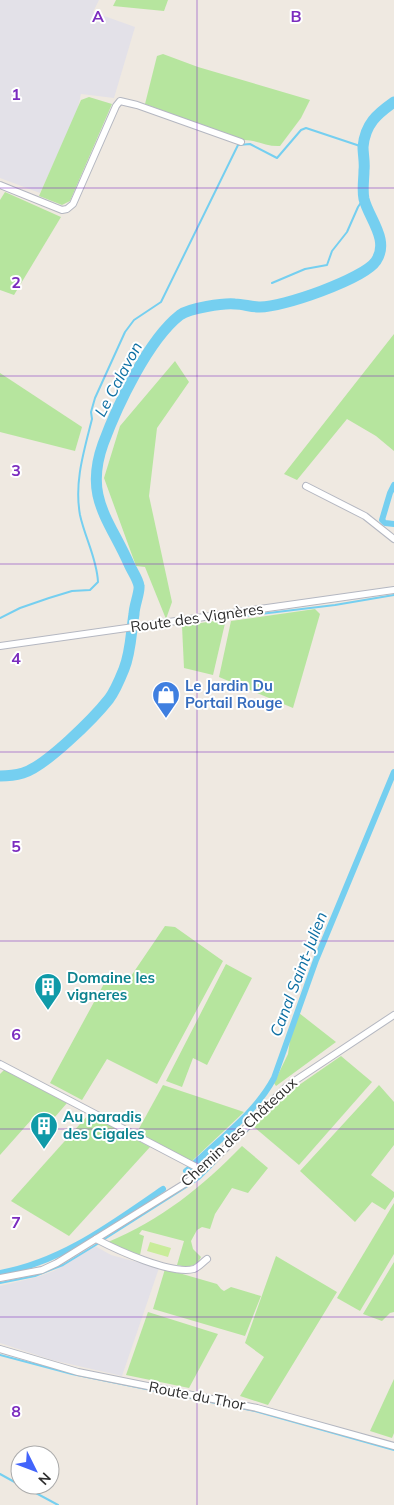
<svg xmlns="http://www.w3.org/2000/svg" width="394" height="1505" font-family="Mulish,sans-serif">
<style>
.industrial{fill:#e3e1e8}
.green{fill:#b6e59e}
.pitch{fill:#c9ec9a}
.lines{fill:none;stroke-linecap:round;stroke-linejoin:round}
.stream{stroke:#75cff0;stroke-width:2}
.canal{stroke:#75cff0;stroke-width:6}
.river{stroke:#75cff0;stroke-width:11}
.minor-casing{stroke:#b4b7c1;stroke-width:8}
.minor{stroke:#fff;stroke-width:6}
.grid{fill:none;stroke:#7b2cbf;stroke-width:1;stroke-opacity:0.55}
.labels{text-anchor:middle;stroke-width:4;stroke-linejoin:round;paint-order:stroke}
.street-label{font-size:15px;fill:#2e2e2e;stroke:#fff}
.shop-label{font-size:15px;font-weight:bold;fill:#366cbe;stroke:#fff;text-anchor:start}
.culture-label{font-size:15px;font-weight:bold;fill:#0d838f;stroke:#fff;text-anchor:start}
.water-label{font-size:16px;font-style:italic;fill:#0d6fa3;stroke:#fff}
.grid-label{font-size:16px;text-anchor:middle;font-weight:bold;fill:#7b2cbf;stroke:#fff;stroke-width:4;stroke-linejoin:round;paint-order:stroke}
</style>
<rect width="100%" height="100%" fill="#efe9e1"/>
<g class="industrial">
<path d="M 0,0 L 99,0 L 93,12 L 135,27 L 114,98 L 81,94 L 77,112 L 40,193 L 0,178 Z"/>
<path d="M 95,1246 L 111,1255 L 159,1268 L 122,1376 L 52,1360 L 0,1343 L 0,1286 L 37,1277 L 54,1271 Z"/>
</g>
<g class="green">
<path d="M 116,0 L 168,0 L 164,11 L 113,6 Z"/>
<path d="M 163,54 L 198,67 L 310,100 L 301,118 L 280,146 C 267,147 255,139 242,140 L 145,104 L 157,56 Z"/>
<path d="M 89,97 L 112,104 L 70,201 L 62,205 L 39,196 L 81,100 Z"/>
<path d="M 5,192 L 61,217 L 14,295 L 0,290 L 0,200 Z"/>
<path d="M 394,334 L 394,451 L 376,436 L 347,419 L 297,480 L 284,474 Z"/>
<path d="M 175,361 L 189,382 L 157,428 L 149,496 L 172,602 L 166,619 L 145,567 L 136,566 L 104,478 L 120,426 Z"/>
<path d="M 0,373 L 82,427 L 75,451 L 0,432 Z"/>
<path d="M 315,609 L 320,614 L 293,708 L 219,677 L 231,621 Z"/>
<path d="M 226,619 L 213,675 L 184,668 L 182,626 Z"/>
<path d="M 165,926 L 175,927 L 223,961 L 157,1084 L 107,1059 L 82,1100 L 50,1083 L 106,980 L 120,985 L 125,985 Z"/>
<path d="M 226,964 L 252,978 L 207,1065 L 193,1058 L 182,1087 L 166,1081 Z"/>
<path d="M 299,1013 L 336,1042 L 276,1086 L 274,1083 L 288,1054 L 291,1033 Z"/>
<path d="M 341,1056 L 372,1082 L 299,1165 L 254,1127 L 286,1094 Z"/>
<path d="M 4,1070 L 67,1103 L 48,1125 L 32,1119 L 0,1155 L 0,1074 Z"/>
<path d="M 163,1085 L 244,1112 L 191,1162 L 136,1134 Z"/>
<path d="M 379,1085 L 394,1102 L 394,1145 L 371,1175 L 394,1192 L 394,1197 L 385,1210 L 372,1202 L 355,1222 L 300,1171 Z"/>
<path d="M 89,1114 L 150,1147 L 69,1236 L 11,1201 Z"/>
<path d="M 242,1146 L 268,1168 L 248,1193 L 232,1188 L 215,1214 L 210,1229 L 202,1227 L 197,1230 L 191,1241 L 193,1249 L 201,1257 C 196,1268 187,1267 177,1265 L 184,1241 L 142,1230 L 139,1234 L 144,1236 L 140,1255 L 122,1250 L 108,1242 C 161,1220 202,1187 242,1146 Z"/>
<path d="M 394,1203 L 394,1254 L 360,1311 L 337,1298 Z"/>
<path d="M 276,1256 L 337,1292 L 268,1405 L 240,1396 L 264,1357 L 245,1343 Z"/>
<path d="M 394,1262 L 394,1312 L 390,1313 L 382,1321 L 363,1314 Z"/>
<path d="M 165,1269 L 217,1284 L 221,1289 L 224,1291 L 231,1287 L 261,1296 L 245,1336 L 153,1309 Z"/>
<path d="M 148,1312 L 218,1334 L 189,1388 L 126,1375 Z"/>
<path d="M 394,1379 L 394,1433 L 392,1438 L 370,1431 Z"/>
</g>
<path class="pitch" d="M 150,1242 L 171,1248 L 168,1257 L 147,1251 Z"/>
<g class="lines">
<g class="stream">
<path d="M 272,283 L 305,269 L 327,265 L 332,251 L 347,232 L 358,207 L 364,198"/>
<path d="M 0,618 L 20,608 L 49,598 L 72,591 L 90,590 L 98,582 C 97,559 85,538 80,515 C 74,482 84,451 92,419 L 91,412 L 95,398 L 125,332 L 134,320 L 161,302 L 238,145 L 250,144 L 277,158 L 301,130 L 306,128 L 363,147"/>
<path d="M 228,618 L 335,605 L 394,595"/>
<path d="M 277,1100 L 296,1084"/>
<path d="M 244,1134 L 268,1109"/>
<path d="M 103,1240 L 199,1179 L 217,1161"/>
<path d="M 0,1283 L 35,1276 L 63,1265 L 99,1243"/>
<path d="M 0,1355 L 72,1374 L 255,1411 L 394,1450"/>
<path d="M 0,1474 L 20,1485"/>
<path d="M 21,1485 L 58,1505"/>
</g>
<g class="canal">
<path d="M 394,485 L 390,493 L 382,520 L 385,523 L 394,524"/>
<path d="M 195,1163 C 222,1137 256,1112 274,1078 L 316,960 L 394,772"/>
<path d="M 186,1171 L 191,1167"/>
<path d="M 0,1273 C 62,1262 112,1224 163,1189"/>
</g>
<path class="river" d="M 0,776 C 8,776 16,775 23,773 C 46,766 94,718 109,699 C 115,691 120,679 124,669 C 131,652 131,632 134,614 C 134,606 140,592 139,586 C 138,579 132,571 129,564 C 109,519 84,497 103,444 C 117,406 148,340 180,315 C 190,308 223,303 235,304 C 243,304 251,307 259,307 C 281,308 364,279 376,261 C 390,240 369,219 364,199 C 362,190 364,179 364,170 C 365,163 363,154 363,147 C 365,124 377,114 394,102"/>
<defs>
<g id="minor">
<path d="M 0,185 L 62,210 L 67,209 L 73,204 L 116,106 L 120,101 L 137,105 L 241,142"/>
<path d="M 306,486 L 365,516 L 394,539"/>
<path d="M 0,646 L 394,590"/>
<path d="M 0,1064 L 202,1170"/>
<path d="M 96,1239 C 117,1250 171,1275 194,1269 C 199,1267 203,1262 207,1259"/>
<path d="M 0,1278 L 42,1270 L 57,1263 L 189,1181 L 216,1158 L 287,1086 L 394,1015"/>
<path d="M 0,1349 L 78,1372 L 257,1408 L 394,1446"/>
</g>
</defs>
<use href="#minor" class="minor-casing"/>
<use href="#minor" class="minor"/>
</g>
<path class="grid" d="M 197,0 L 197,1505M 0,188 L 394,188M 0,376 L 394,376M 0,564 L 394,564M 0,752 L 394,752M 0,941 L 394,941M 0,1129 L 394,1129M 0,1317 L 394,1317"/>
<defs>
<symbol id="shop-pin" viewBox="-11 -11 22 30"><path d="M0 17L-7.5 6A9.5 9.5 0 1 1 7.5 6Z" fill="#3f7fe0" stroke="#fff"/><path d="M-5-2.5h2.3a2.7 3.5 0 0 1 5.4 0H5L5.5 6h-11ZM-1.5-2.5h3a1.5 2.3 0 0 0-3 0Z" fill="#fff"/></symbol>
<symbol id="building-pin" viewBox="-11 -11 22 30"><path d="M0 17L-7.5 6A9.5 9.5 0 1 1 7.5 6Z" fill="#0f9aa8" stroke="#fff"/><path d="M-4-6H4V6H1V3H-1V6H-4ZM-2.5-4.3h1.7v1.8h-1.7ZM.8-4.3h1.7v1.8H.8ZM-2.5-1h1.7V.8h-1.7ZM.8-1h1.7V.8H.8Z" fill="#fff"/></symbol>
</defs>
<g fill-rule="evenodd">
<use href="#shop-pin" x="150" y="679" width="32" height="43"/>
<use href="#building-pin" x="32" y="971" width="32" height="43"/>
<use href="#building-pin" x="28" y="1110" width="32" height="43"/>
</g>
<g class="labels">
<g class="street-label">
<text transform="translate(197 618) rotate(-8)" y="5">Route des Vignères</text>
<text transform="translate(239 1132) rotate(-43)" y="5">Chemin des Châteaux</text>
<text transform="translate(197 1396) rotate(11)" y="5">Route du Thor</text>
</g>
<g class="shop-label">
<text x="185" y="691">Le Jardin Du<tspan x="185" dy="17">Portail Rouge</tspan></text>
</g>
<g class="culture-label">
<text x="67" y="983">Domaine les<tspan x="67" dy="17">vigneres</tspan></text>
<text x="63" y="1122">Au paradis<tspan x="63" dy="17">des Cigales</tspan></text>
</g>
<g class="water-label">
<text transform="translate(118 379) rotate(-62)" y="6">Le Calavon</text>
<text transform="translate(298 974) rotate(-69)" y="6">Canal Saint-Julien</text>
</g>
</g>
<g class="grid-label">
<text x="98" y="22">A</text>
<text x="296" y="22">B</text>
<text x="16" y="100">1</text>
<text x="16" y="288">2</text>
<text x="16" y="476">3</text>
<text x="16" y="664">4</text>
<text x="16" y="852">5</text>
<text x="16" y="1040">6</text>
<text x="16" y="1228">7</text>
<text x="16" y="1417">8</text>
</g>
<g transform="translate(35 1470) rotate(132)"><circle r="24" fill="#ffffff" stroke="#ababab"/>
<path d="M0-4L9 19L0 12L-9 19Z" fill="#4264fb"/>
<text y="-8" font-size="14" font-weight="bold" text-anchor="middle" fill="#2e2e2e">N</text>
</g>
</svg>
